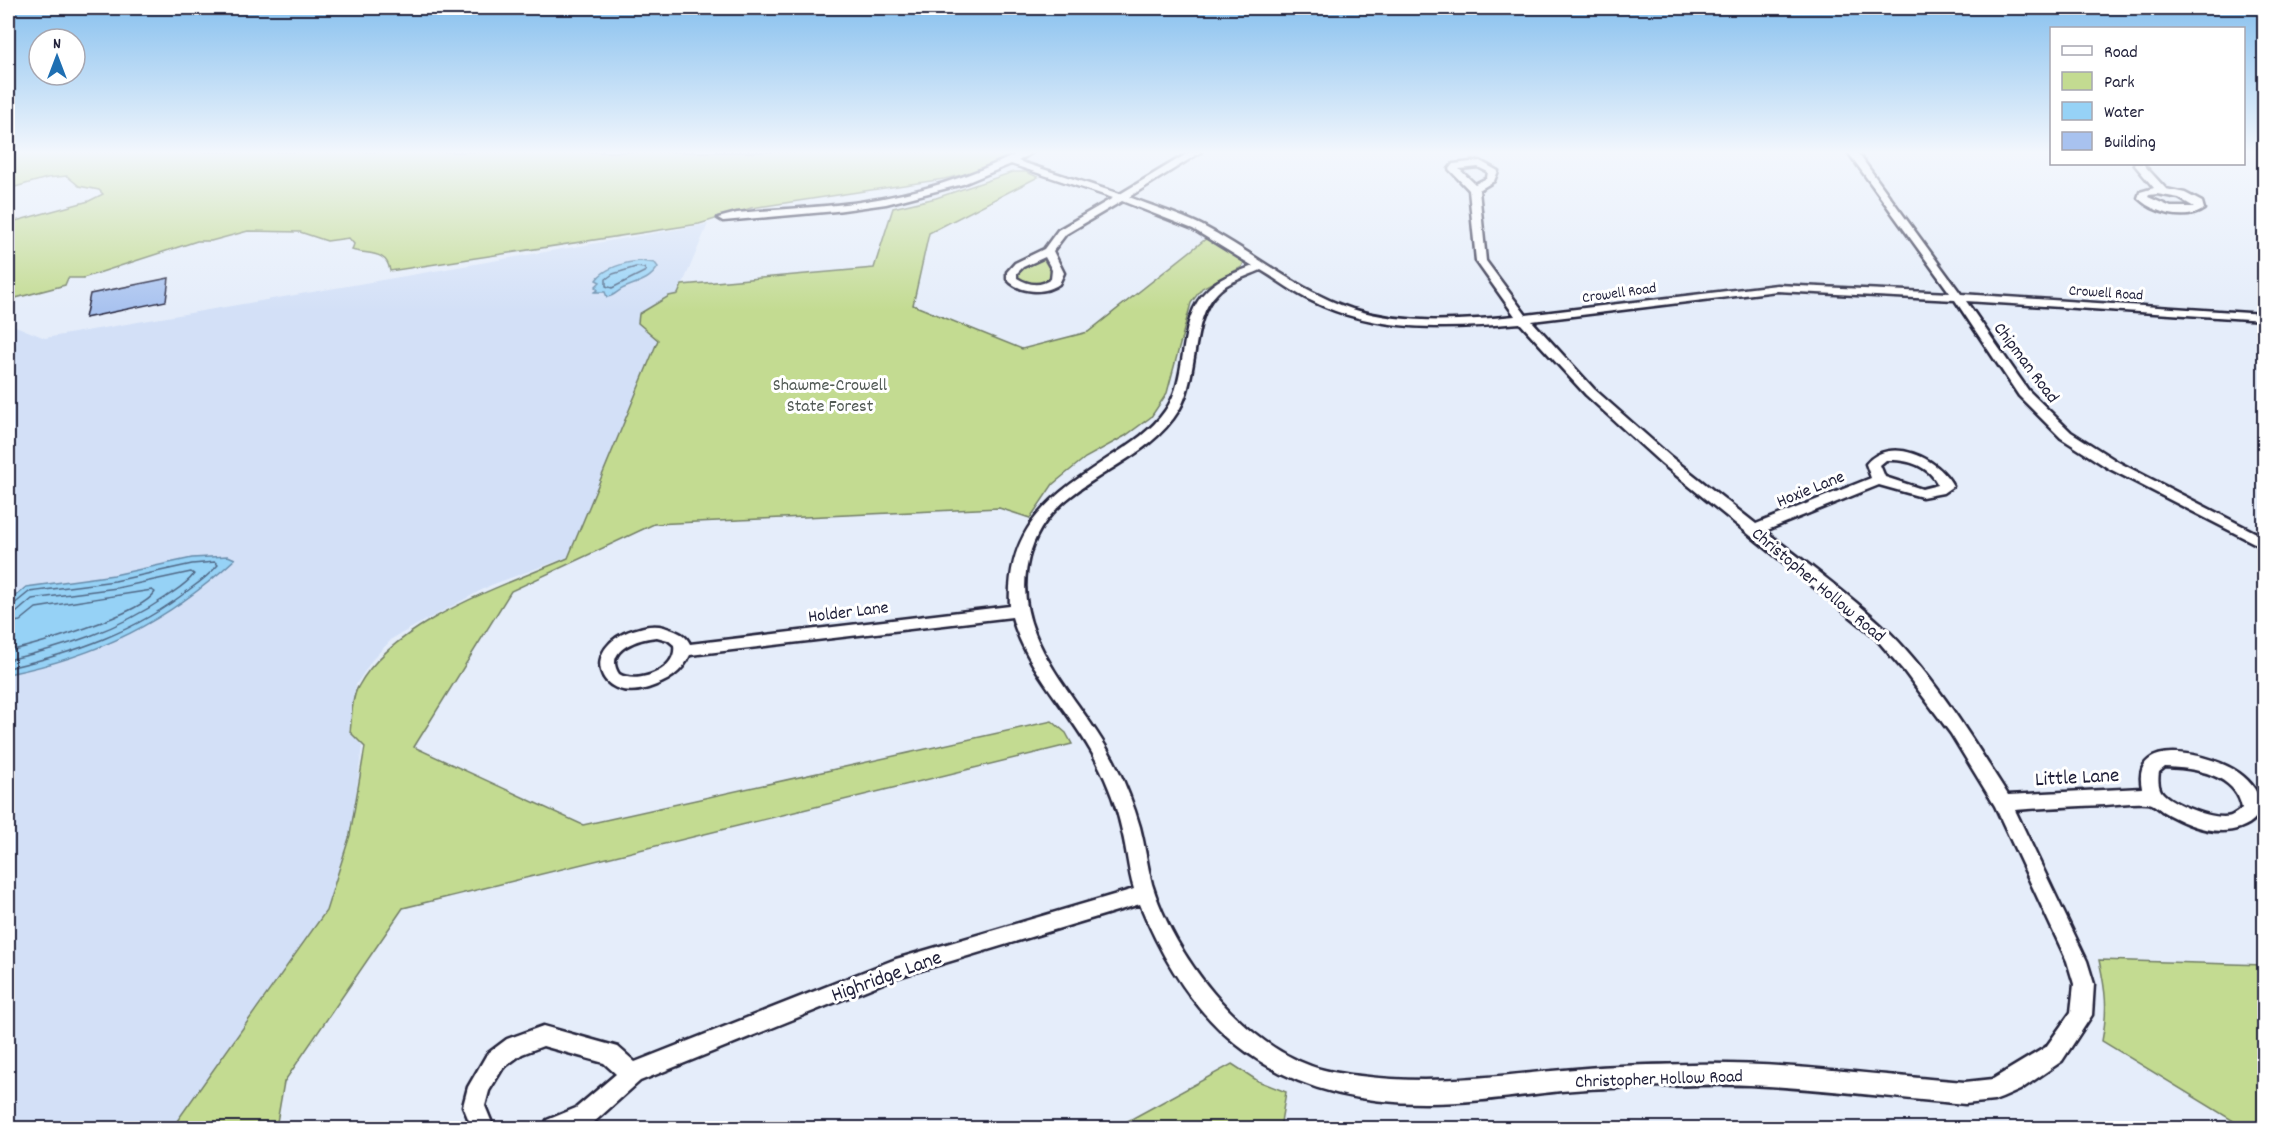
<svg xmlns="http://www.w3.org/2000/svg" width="2272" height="1136" font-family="Dekko,sans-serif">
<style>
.built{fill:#d3e0f7}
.green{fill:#c3db91;stroke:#727e66;stroke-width:1.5}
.water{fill:#96d2f6;stroke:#688cab;stroke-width:1.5}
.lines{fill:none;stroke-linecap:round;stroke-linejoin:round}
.shore{stroke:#506886;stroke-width:1.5}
.building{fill:#a8c2ef;stroke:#22223b;stroke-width:1.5}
.street-casing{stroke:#22223b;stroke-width:5}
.street{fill:#fff;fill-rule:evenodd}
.labels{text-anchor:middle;stroke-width:6;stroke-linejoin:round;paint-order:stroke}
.far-street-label{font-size:15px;fill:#22223b;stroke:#fff}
.street-label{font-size:18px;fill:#22223b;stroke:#fff}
.park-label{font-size:18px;fill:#525a55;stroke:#fff}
.near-street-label{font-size:21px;fill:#22223b;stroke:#fff}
</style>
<rect width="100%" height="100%" fill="#e5edfa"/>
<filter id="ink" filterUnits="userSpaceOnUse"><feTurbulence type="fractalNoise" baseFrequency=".0167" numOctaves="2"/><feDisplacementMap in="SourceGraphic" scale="12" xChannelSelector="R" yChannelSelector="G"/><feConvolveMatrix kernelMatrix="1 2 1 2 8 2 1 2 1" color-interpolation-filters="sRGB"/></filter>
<g filter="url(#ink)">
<path class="built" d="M 708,224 L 568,557 L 491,585 L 393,638 L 372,660 L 356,685 L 349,731 L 362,746 L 351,837 L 328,907 L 174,1128 L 8,1128 L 8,323 L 45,338 Z"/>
<g class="green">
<path d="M 8,152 L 1019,152 L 970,173 L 944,179 L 751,208 L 699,224 L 390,271 C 387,250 368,255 352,250 L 354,244 L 349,238 L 327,241 L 300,232 L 248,231 L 211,241 L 197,241 L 83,278 L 68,278 L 65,285 L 8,300 L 8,223 L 89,201 L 103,194 L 99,190 L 79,186 L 67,176 L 47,178 L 8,189 Z"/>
<path d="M 1013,172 L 1026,172 L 1038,177 L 929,233 L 913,305 L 1022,349 L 1088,332 L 1207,238 L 1244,262 L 1242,267 L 1202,288 L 1191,303 L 1167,393 L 1151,417 L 1125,436 L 1085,458 L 1053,484 L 1030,518 L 999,508 L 654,524 L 511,591 L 414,747 L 583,825 L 1052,721 L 1066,733 L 1072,744 L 403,908 L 284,1082 L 276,1128 L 172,1128 L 326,911 L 350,835 L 365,747 L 350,732 C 352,719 351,699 358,687 C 392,622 503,586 568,558 L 658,340 L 638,323 L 639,314 L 669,296 L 678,294 L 682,285 L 874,268 L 893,208 L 936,198 Z"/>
<path d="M 1037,260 L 1044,260 L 1052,272 L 1051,279 C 1040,286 1025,287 1015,276 C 1019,267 1029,264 1037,260 Z"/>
<path d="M 2099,960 L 2264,965 L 2264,1128 L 2245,1128 L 2102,1041 C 2108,1009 2106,992 2099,960 Z"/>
<path d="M 1232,1064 L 1258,1081 L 1286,1092 L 1280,1128 L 1115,1128 Z"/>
</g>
<g class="water">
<path d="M 640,261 L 655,263 L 658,267 C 649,281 638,282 624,288 C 617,291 615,296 607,297 L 605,292 L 595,292 L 598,290 L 595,287 L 600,282 L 596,280 C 604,268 626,262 640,261 Z"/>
<path d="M 228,556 L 235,559 C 167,622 98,656 8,674 L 8,602 L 26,587 L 114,575 L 192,558 Z"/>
</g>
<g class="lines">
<g class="shore">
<path d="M 636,267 L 644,268 L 646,271 L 612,288 L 606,286 L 606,279 L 613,274 Z"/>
<path d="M 8,606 L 13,605 L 29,592 L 115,581 L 192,564 L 215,562 L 218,565 C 210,574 200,582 190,589 C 136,632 74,653 8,668"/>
<path d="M 8,614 L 17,612 L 32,599 L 117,588 L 191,572 L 194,574 C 187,584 176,590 166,597 C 118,630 64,647 8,660"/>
<path d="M 8,623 L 20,621 L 36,608 L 152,590 L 155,592 C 142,614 36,645 8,651"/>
</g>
</g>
<path class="building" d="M 169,278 L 166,301 L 85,318 L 90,294 Z"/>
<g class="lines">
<defs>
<g id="street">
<path d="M 1021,152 L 1033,152 L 1018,161 L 1120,194 L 1190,152 L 1201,152 L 1129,197 C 1152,206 1178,214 1201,225 C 1252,251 1297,291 1352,309 C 1405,325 1461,321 1515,316 L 1476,261 L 1469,190 L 1449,169 L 1453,164 L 1480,161 L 1498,171 L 1494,181 L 1479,190 L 1486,261 L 1526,315 L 1777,285 L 1950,293 L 1848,152 L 1857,152 L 1961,294 L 2264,314 L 2264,320 L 1966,301 L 2028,390 L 2071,432 L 2118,462 L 2264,537 L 2264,548 L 2108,468 L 2061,438 L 2019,396 L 1955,300 L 1777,291 L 1532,321 L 1594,389 L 1671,457 L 1756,524 L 1871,478 L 1866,464 C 1890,435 1939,458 1953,486 L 1943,493 L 1922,497 L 1879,485 L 1765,531 C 1805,562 1846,592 1883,626 C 1931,671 1973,740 2008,795 L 2142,788 C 2130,733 2215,755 2239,773 C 2261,789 2272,816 2240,828 C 2215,837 2184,824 2162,811 C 2158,808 2153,803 2147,803 C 2134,802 2120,804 2106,805 C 2076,806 2046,808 2015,810 L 2087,961 L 2094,984 L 2092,1015 L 2062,1061 L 2020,1090 L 2002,1098 L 1994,1101 L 1965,1104 C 1893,1098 1821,1088 1750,1085 C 1722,1084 1694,1085 1667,1086 C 1632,1087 1596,1088 1561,1091 C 1517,1096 1473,1103 1428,1103 C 1282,1104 1194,1038 1140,904 L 898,977 L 640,1081 L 592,1124 L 581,1128 L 544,1128 L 547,1120 L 576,1108 L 616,1074 L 604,1063 L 543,1046 L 522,1054 L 503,1068 L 489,1091 L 485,1106 L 494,1128 L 472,1128 L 463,1106 L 468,1087 L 487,1054 L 507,1039 L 543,1026 L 618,1047 L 635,1062 L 896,959 L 1134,889 C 1128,870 1127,850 1122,831 C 1117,807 1108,784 1097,762 C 1072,712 1027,672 1012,617 L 690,655 C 682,673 667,682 648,688 C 596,704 580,646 633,630 C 643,627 653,624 664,627 C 675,631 685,633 690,644 L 1010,606 C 1006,526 1052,495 1113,455 C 1132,443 1152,430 1165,411 C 1191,376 1175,318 1209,288 C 1221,277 1238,272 1253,266 L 1193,229 L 1122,201 L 1066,234 L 1053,251 L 1064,273 L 1059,284 C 1044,295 1019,293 1007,279 L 1007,272 L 1015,263 L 1044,249 L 1058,230 L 1113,198 L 1011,164 L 963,184 L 886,204 L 836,211 L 723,221 L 718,218 L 737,213 C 778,209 819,208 860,202 C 916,194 970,177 1021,152 ZM 1478,167 L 1488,172 L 1487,178 L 1475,184 L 1459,169 ZM 1045,257 L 1052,270 L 1051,279 C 1040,287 1028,285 1017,278 L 1017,273 L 1023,267 ZM 1261,270 C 1278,280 1294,293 1312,301 C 1376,333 1451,329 1520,323 L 1586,395 L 1661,463 L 1873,635 L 1904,671 L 1951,734 L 1995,806 L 2067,961 L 2074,984 L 2071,1012 L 2046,1047 L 1993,1079 L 1965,1082 C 1874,1075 1783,1062 1692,1064 C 1653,1065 1614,1065 1575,1069 C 1501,1075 1435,1086 1360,1076 C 1344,1074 1327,1072 1311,1066 C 1239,1040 1174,956 1152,884 C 1147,865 1145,846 1140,827 C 1134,806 1126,785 1116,765 C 1082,696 1003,636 1031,550 C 1054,479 1143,470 1179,410 C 1199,377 1190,319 1217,293 C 1228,281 1246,277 1261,270 ZM 1886,460 C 1907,459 1929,465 1938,485 L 1922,489 L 1885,477 L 1880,465 ZM 657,637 L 668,640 L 674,645 C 678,670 637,685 619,674 C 603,650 639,638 657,637 ZM 2165,767 C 2195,768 2236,774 2242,808 C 2239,811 2235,814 2231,816 C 2215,821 2171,804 2161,791 C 2158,786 2158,778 2159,772 Z"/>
<path d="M 2134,164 L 2143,164 L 2166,189 L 2185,193 L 2202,202 L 2204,209 C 2186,222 2153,213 2138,198 L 2140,192 L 2154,188 ZM 2157,194 L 2179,198 L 2194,207 L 2171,207 L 2148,197 L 2149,195 Z"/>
</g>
</defs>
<use href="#street" class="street-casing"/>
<use href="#street" class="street"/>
</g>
</g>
<linearGradient id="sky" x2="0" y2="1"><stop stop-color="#87c0ee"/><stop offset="0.49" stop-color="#f3f7fd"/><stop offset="1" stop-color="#f3f7fd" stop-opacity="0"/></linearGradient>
<rect width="2272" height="311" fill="url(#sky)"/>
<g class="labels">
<g class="far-street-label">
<text transform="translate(1619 292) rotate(-8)" y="5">Crowell Road</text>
<text transform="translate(2106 292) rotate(4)" y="5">Crowell Road</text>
</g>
<g class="street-label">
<text transform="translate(2027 362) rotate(53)" y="6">Chipman Road</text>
<text transform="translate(1810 488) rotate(-22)" y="6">Hoxie Lane</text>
<text transform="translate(1819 584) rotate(40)" y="6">Christopher Hollow Road</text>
<text transform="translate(848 611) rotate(-7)" y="6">Holder Lane</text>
<text transform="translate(1659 1078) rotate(-2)" y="6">Christopher Hollow Road</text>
</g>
<g class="park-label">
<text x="830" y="390">Shawme-Crowell<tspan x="830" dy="21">State Forest</tspan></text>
</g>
<g class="near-street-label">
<text transform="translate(2077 776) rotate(-3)" y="7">Little Lane</text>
<text transform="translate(886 975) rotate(-20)" y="7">Highridge Lane</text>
</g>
</g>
<rect width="2272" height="1136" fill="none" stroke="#fff" stroke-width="30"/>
<rect x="15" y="15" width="2242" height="1106" fill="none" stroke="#22223b" stroke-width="2" filter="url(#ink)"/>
<rect x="2050" y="27" width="195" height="138" fill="#ffffff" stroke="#a7a7b1" stroke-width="1.5"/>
<rect x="2062" y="46" width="30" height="9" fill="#ffffff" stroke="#a7a7b1" stroke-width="1.5"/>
<text x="2104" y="57" font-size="18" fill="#22223b">Road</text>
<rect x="2062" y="72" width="30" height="18" fill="#c3db91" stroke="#a7a7b1" stroke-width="1.5"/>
<text x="2104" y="87" font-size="18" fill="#22223b">Park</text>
<rect x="2062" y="102" width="30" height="18" fill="#96d2f6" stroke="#a7a7b1" stroke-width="1.5"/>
<text x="2104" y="117" font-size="18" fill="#22223b">Water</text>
<rect x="2062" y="132" width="30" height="18" fill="#a8c2ef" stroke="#a7a7b1" stroke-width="1.5"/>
<text x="2104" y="147" font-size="18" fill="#22223b">Building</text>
<g transform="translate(57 57)"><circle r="28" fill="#ffffff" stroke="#a7a7b1" stroke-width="1.5"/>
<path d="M0-4.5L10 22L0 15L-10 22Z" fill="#1f6fb2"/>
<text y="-9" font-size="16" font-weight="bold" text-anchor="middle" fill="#22223b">N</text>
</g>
</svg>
